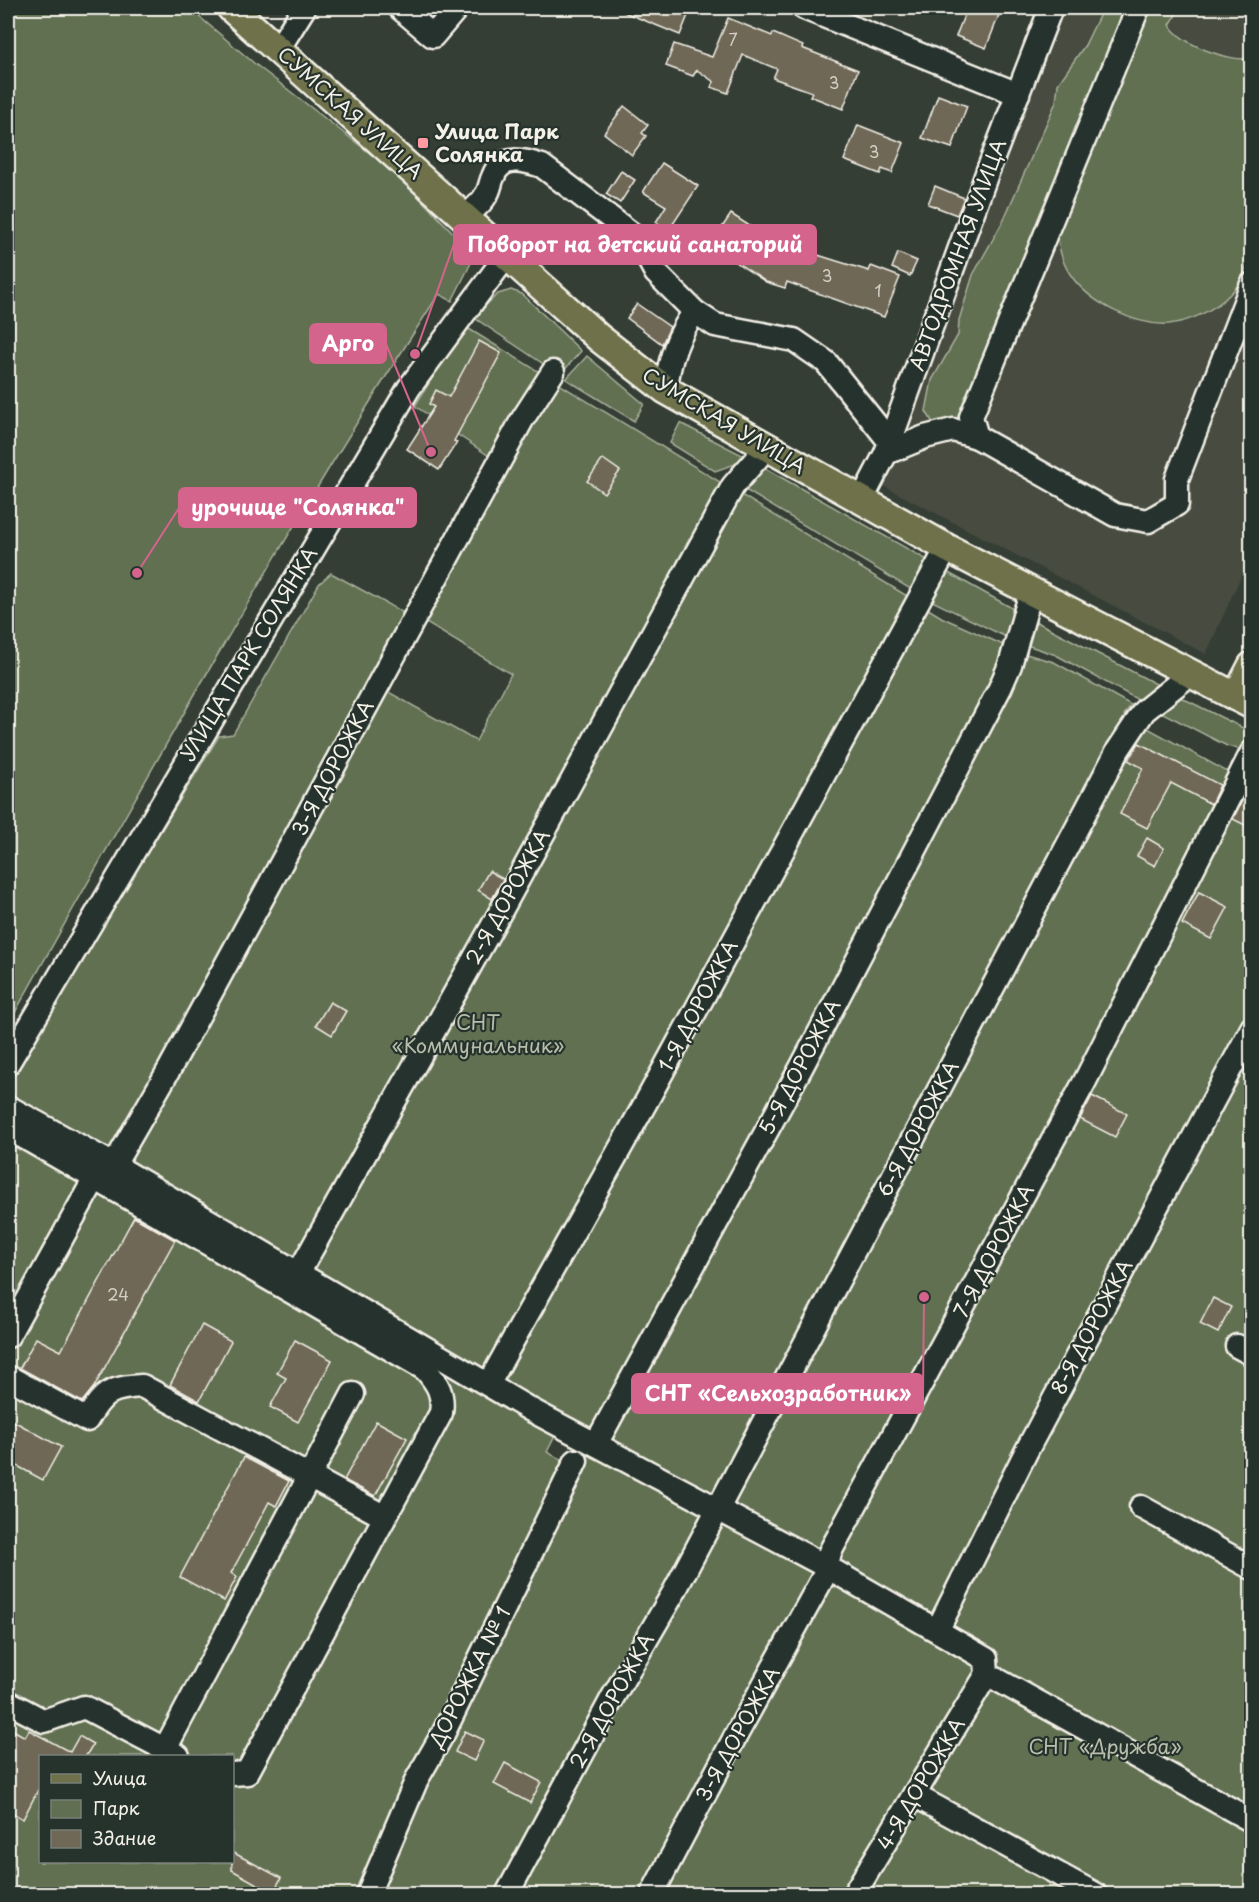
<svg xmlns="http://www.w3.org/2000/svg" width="1259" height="1902" font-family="'Playpen Sans',sans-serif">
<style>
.built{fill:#464b3f}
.green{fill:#606f51;stroke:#aab09c;stroke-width:1.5;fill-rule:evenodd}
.building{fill:#6f6857;stroke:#f4f1e8;stroke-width:1.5}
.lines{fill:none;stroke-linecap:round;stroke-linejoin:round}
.minor-casing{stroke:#f4f1e8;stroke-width:27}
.major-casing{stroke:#f4f1e8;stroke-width:32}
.minor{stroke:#26332d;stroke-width:22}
.major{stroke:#6e714a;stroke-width:27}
.poi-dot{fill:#ff9aa2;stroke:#26332d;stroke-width:2}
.labels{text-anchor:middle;stroke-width:4.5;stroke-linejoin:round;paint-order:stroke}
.number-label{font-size:16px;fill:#d3cfc4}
.street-label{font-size:20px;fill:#f4f1e8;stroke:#26332d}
.poi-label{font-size:20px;font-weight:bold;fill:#f4f1e8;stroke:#26332d;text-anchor:start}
.park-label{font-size:20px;fill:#b9bdac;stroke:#26332d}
.leader{fill:none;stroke:#d4648c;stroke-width:2}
.callout-dot{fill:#d4648c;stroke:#26332d;stroke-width:2}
.callout{fill:#d4648c;stroke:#d4648c;stroke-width:2}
.callout-label{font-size:21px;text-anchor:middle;font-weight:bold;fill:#fff}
</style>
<rect width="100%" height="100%" fill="#353e35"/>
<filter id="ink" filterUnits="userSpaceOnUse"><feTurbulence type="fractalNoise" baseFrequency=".0167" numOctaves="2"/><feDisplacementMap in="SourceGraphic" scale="12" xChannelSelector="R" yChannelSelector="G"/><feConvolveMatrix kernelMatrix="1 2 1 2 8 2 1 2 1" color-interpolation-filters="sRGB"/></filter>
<g filter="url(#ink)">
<path class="built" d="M 1055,8 L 1251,8 L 1251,554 L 1206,654 L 868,478 Z"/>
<g class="green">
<path d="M 8,8 L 189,8 L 255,64 L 394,172 L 475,255 L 452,301 L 439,294 C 284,531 146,778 8,1025 Z"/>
<path d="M 1103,8 L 1131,8 L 1010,304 L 994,327 L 985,361 L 960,423 L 943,426 L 933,423 L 926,411 L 932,380 L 958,335 L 959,320 L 973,275 L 1003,221 L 1056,102 L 1058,84 L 1085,45 Z"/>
<path d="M 1144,8 L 1180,8 L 1170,25 C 1179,44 1232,63 1251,58 L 1251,254 C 1246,268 1241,284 1230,294 C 1216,309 1190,322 1169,324 C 1135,326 1089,303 1070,274 C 1061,261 1059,247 1057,231 Z"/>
<path d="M 511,290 L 522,294 L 581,351 L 560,375 L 476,319 L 475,315 L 498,294 Z"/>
<path d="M 464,326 L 943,618 L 1019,652 L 1054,662 L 1131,705 L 1124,715 L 1251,785 L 1251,1894 L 378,1894 L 450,1734 L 593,1440 L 8,1105 L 8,1088 L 39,1030 L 219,736 L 233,734 L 319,584 L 331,573 L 411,617 L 374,684 L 476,741 L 511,674 L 421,620 L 495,460 L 415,406 Z"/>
<path d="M 587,356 L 644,404 L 634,421 L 566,379 Z"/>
<path d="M 680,423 L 746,457 L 744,461 L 715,471 L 670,443 Z"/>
<path d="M 761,466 L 929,561 L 917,593 L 742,488 Z"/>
<path d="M 945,571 L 1019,612 L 1012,640 L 926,598 Z"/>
<path d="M 1033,620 L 1158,685 L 1158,691 L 1140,701 L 1056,655 L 1021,643 Z"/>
<path d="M 1176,695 L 1251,732 L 1251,744 L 1246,751 L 1227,746 L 1155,709 Z"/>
<path d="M 8,1133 L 557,1432 L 547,1452 L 568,1463 L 440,1726 L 426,1740 L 362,1894 L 8,1894 ZM 40,1756 L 232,1756 L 232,1862 L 40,1862 Z"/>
</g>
<g class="building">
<path d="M 614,8 L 691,8 L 680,35 Z"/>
<path d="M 967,8 L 981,8 L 999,15 L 986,48 L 956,36 Z"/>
<path d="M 728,18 L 772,36 L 773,33 L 803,46 L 802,48 L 858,70 L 843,109 L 810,96 L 812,92 L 773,78 L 777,69 L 743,55 L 728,93 L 711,87 L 714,82 L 697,70 L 693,76 L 666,66 L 674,44 L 712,57 Z"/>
<path d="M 938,95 L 967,106 L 952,148 L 922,138 Z"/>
<path d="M 624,106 L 648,125 L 642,133 L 646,136 L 632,155 L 604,133 Z"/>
<path d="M 858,125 L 904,143 L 892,173 L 882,169 L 880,174 L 844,160 Z"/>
<path d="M 662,163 L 698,186 L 669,230 L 656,222 L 666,206 L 643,192 Z"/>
<path d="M 621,171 L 635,180 L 620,203 L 606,194 Z"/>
<path d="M 935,186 L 964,198 L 957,215 L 928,204 Z"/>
<path d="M 731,214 L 773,241 L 869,271 L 871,266 L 900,277 L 884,317 L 787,282 L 785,288 L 766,282 L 710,245 Z"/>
<path d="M 898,253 L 917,261 L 910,276 L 892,268 Z"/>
<path d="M 637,304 L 670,327 L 662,344 L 627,318 Z"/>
<path d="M 479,341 L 501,353 L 454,441 L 457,442 L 439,470 L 407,449 L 434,407 L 429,404 L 436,390 L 449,397 Z"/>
<path d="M 603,459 L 620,471 L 604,493 L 587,481 Z"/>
<path d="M 1139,743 L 1220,785 L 1211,804 L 1171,783 L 1147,828 L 1120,814 L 1143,768 L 1128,760 Z"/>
<path d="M 1245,795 L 1251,798 L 1251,828 L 1233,819 Z"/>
<path d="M 1147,838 L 1164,848 L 1155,866 L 1137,856 Z"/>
<path d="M 489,871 L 503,879 L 492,899 L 478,890 Z"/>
<path d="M 1199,892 L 1228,907 L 1211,939 L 1182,924 Z"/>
<path d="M 330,1002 L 346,1011 L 332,1035 L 316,1025 Z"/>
<path d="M 1092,1096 L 1127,1114 L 1115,1137 L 1080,1119 Z"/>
<path d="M 134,1217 L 175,1240 L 94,1387 L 82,1402 L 20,1368 L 36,1338 L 61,1351 Z"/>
<path d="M 1213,1298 L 1231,1307 L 1218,1333 L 1200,1324 Z"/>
<path d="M 202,1325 L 231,1341 L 199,1401 L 170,1385 Z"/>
<path d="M 295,1340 L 332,1360 L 298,1422 L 270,1407 L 286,1378 L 277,1373 Z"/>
<path d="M 8,1418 L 61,1447 L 43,1480 L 8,1461 Z"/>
<path d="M 376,1421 L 407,1438 L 375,1496 L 344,1480 Z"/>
<path d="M 244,1457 L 289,1481 L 276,1506 L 269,1502 L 244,1549 L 231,1573 L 237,1577 L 224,1601 L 180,1577 Z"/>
<path d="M 8,1727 L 25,1737 L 29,1730 L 70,1752 L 79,1736 L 93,1744 L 86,1756 L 40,1756 L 40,1786 L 23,1819 L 8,1811 Z"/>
<path d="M 465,1731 L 484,1740 L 474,1761 L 455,1752 Z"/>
<path d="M 505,1763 L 541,1782 L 530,1803 L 494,1784 Z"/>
<path d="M 232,1852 L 281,1878 L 273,1893 L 232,1870 Z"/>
</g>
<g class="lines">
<defs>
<g id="minor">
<path d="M 400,8 L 433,36 L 457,8"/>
<path d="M 804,8 L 1018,94"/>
<path d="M 1138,8 L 971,417 L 977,437 L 1115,515 L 1148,521 L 1177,504 L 1177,479 L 1252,284"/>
<path d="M 279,48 L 304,8"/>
<path d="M 466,216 C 473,210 482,203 486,195 C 490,190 490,183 493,177 C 501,154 524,160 542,166 L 637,238 L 656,273 L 695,312 L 715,325 L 794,340 L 826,362 L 890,442"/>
<path d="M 666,390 C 668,363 678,333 695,312"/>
<path d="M 886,453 L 925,437 L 953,430 L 977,437"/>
<path d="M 861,501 L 886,453 L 987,173 L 1051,8"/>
<path d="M 8,1063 L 409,388 L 507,255"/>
<path d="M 8,1107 L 114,1165 L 531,1410 L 827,1567 L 986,1659 L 987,1674 L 1252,1821"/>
<path d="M 8,1128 L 425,1369 C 438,1384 444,1394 441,1413 L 247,1773 L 232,1774"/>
<path d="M 114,1165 L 170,1068 L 522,420 L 553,372"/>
<path d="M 299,1272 L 502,909 L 733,486 L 766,448"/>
<path d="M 8,1336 L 95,1178"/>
<path d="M 1237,1346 L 1252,1354"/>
<path d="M 8,1379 L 12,1379 L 87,1420 C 103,1391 112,1388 142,1386 L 385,1517"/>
<path d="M 489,1383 L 646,1102 L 947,548"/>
<path d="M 596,1444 L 802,1066 L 1000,688 L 1010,665 L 1031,592"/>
<path d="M 1141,1507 L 1252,1568"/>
<path d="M 938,1629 L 1027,1450 L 1252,1028"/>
<path d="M 8,1702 L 44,1721 L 84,1707 L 178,1756"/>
<path d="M 165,1749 L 353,1394"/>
<path d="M 914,1795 L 1095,1894"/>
<path d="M 368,1894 L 417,1779 L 444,1732 L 576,1461"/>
<path d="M 507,1894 L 614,1695 L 674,1592 L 1118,750 L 1144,711 L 1190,674"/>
<path d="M 652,1894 L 735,1737 L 825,1574 L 830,1552 L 1085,1081 L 1252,752"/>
<path d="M 854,1894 L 987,1674"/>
</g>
<g id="major">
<path d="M 231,8 L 599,338 L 666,390 L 947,548 L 1252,705"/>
<path d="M 1236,697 L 1252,666"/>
</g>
</defs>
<use href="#minor" class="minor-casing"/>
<use href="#major" class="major-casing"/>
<use href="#minor" class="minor"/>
<use href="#major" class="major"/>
</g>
</g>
<rect class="poi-dot" x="417" y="137" width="12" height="12" rx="3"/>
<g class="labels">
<g class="number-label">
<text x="733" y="46">7</text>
<text x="834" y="89">3</text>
<text x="874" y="158">3</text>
<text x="827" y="282">3</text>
<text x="878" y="297">1</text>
<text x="118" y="1301">24</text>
</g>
<g class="street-label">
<text transform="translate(350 113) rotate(42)" y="7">СУМСКАЯ УЛИЦА</text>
<text transform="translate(958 255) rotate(-70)" y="7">АВТОДРОМНАЯ УЛИЦА</text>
<text transform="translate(724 421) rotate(31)" y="7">СУМСКАЯ УЛИЦА</text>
<text transform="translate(249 654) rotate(-59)" y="7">УЛИЦА ПАРК СОЛЯНКА</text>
<text transform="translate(333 768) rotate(-62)" y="7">3-Я ДОРОЖКА</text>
<text transform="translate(508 897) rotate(-61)" y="7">2-Я ДОРОЖКА</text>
<text transform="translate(698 1006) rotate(-62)" y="7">1-Я ДОРОЖКА</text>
<text transform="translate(800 1067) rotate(-62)" y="7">5-Я ДОРОЖКА</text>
<text transform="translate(918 1129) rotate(-62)" y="7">6-Я ДОРОЖКА</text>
<text transform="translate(994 1251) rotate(-62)" y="7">7-Я ДОРОЖКА</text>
<text transform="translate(1092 1327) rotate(-62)" y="7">8-Я ДОРОЖКА</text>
<text transform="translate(470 1677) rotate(-63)" y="7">ДОРОЖКА № 1</text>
<text transform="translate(612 1701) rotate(-61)" y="7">2-Я ДОРОЖКА</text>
<text transform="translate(738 1734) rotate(-61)" y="7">3-Я ДОРОЖКА</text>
<text transform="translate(921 1784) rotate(-59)" y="7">4-Я ДОРОЖКА</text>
</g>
<g class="poi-label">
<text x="435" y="139">Улица Парк<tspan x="435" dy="23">Солянка</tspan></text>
</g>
<g class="park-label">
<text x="478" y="1030">СНТ<tspan x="478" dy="23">«Коммунальник»</tspan></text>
<text x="1105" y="1754">СНТ «Дружба»</text>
</g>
</g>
<path class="leader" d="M415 354L454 244M431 452L386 344M137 573L179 508M924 1297L923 1394"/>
<g class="callout-dot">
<circle cx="415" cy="354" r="6"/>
<circle cx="431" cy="452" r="6"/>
<circle cx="137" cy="573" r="6"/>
<circle cx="924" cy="1297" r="6"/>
</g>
<g class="callout">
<rect x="454" y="225" width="362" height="39" rx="6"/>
<rect x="310" y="324" width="76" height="39" rx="6"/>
<rect x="179" y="488" width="237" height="39" rx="6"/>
<rect x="632" y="1374" width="291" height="39" rx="6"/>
</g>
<g class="callout-label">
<text x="635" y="252">Поворот на детский санаторий</text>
<text x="348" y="351">Арго</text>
<text x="298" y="515">урочище "Солянка"</text>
<text x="778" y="1401">СНТ «Сельхозработник»</text>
</g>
<rect width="1259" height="1902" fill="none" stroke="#26332d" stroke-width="30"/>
<rect x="15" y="15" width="1229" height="1872" fill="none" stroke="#f4f1e8" stroke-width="2" filter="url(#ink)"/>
<rect x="39" y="1755" width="195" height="108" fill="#26332d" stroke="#787f78" stroke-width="1.5"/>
<rect x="51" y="1774" width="30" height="9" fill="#6e714a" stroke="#787f78" stroke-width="1.5"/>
<text x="93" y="1785" font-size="18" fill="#f4f1e8">Улица</text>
<rect x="51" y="1800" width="30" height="18" fill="#606f51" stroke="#787f78" stroke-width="1.5"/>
<text x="93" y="1815" font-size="18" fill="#f4f1e8">Парк</text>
<rect x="51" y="1830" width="30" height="18" fill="#6f6857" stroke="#787f78" stroke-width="1.5"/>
<text x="93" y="1845" font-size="18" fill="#f4f1e8">Здание</text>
</svg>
